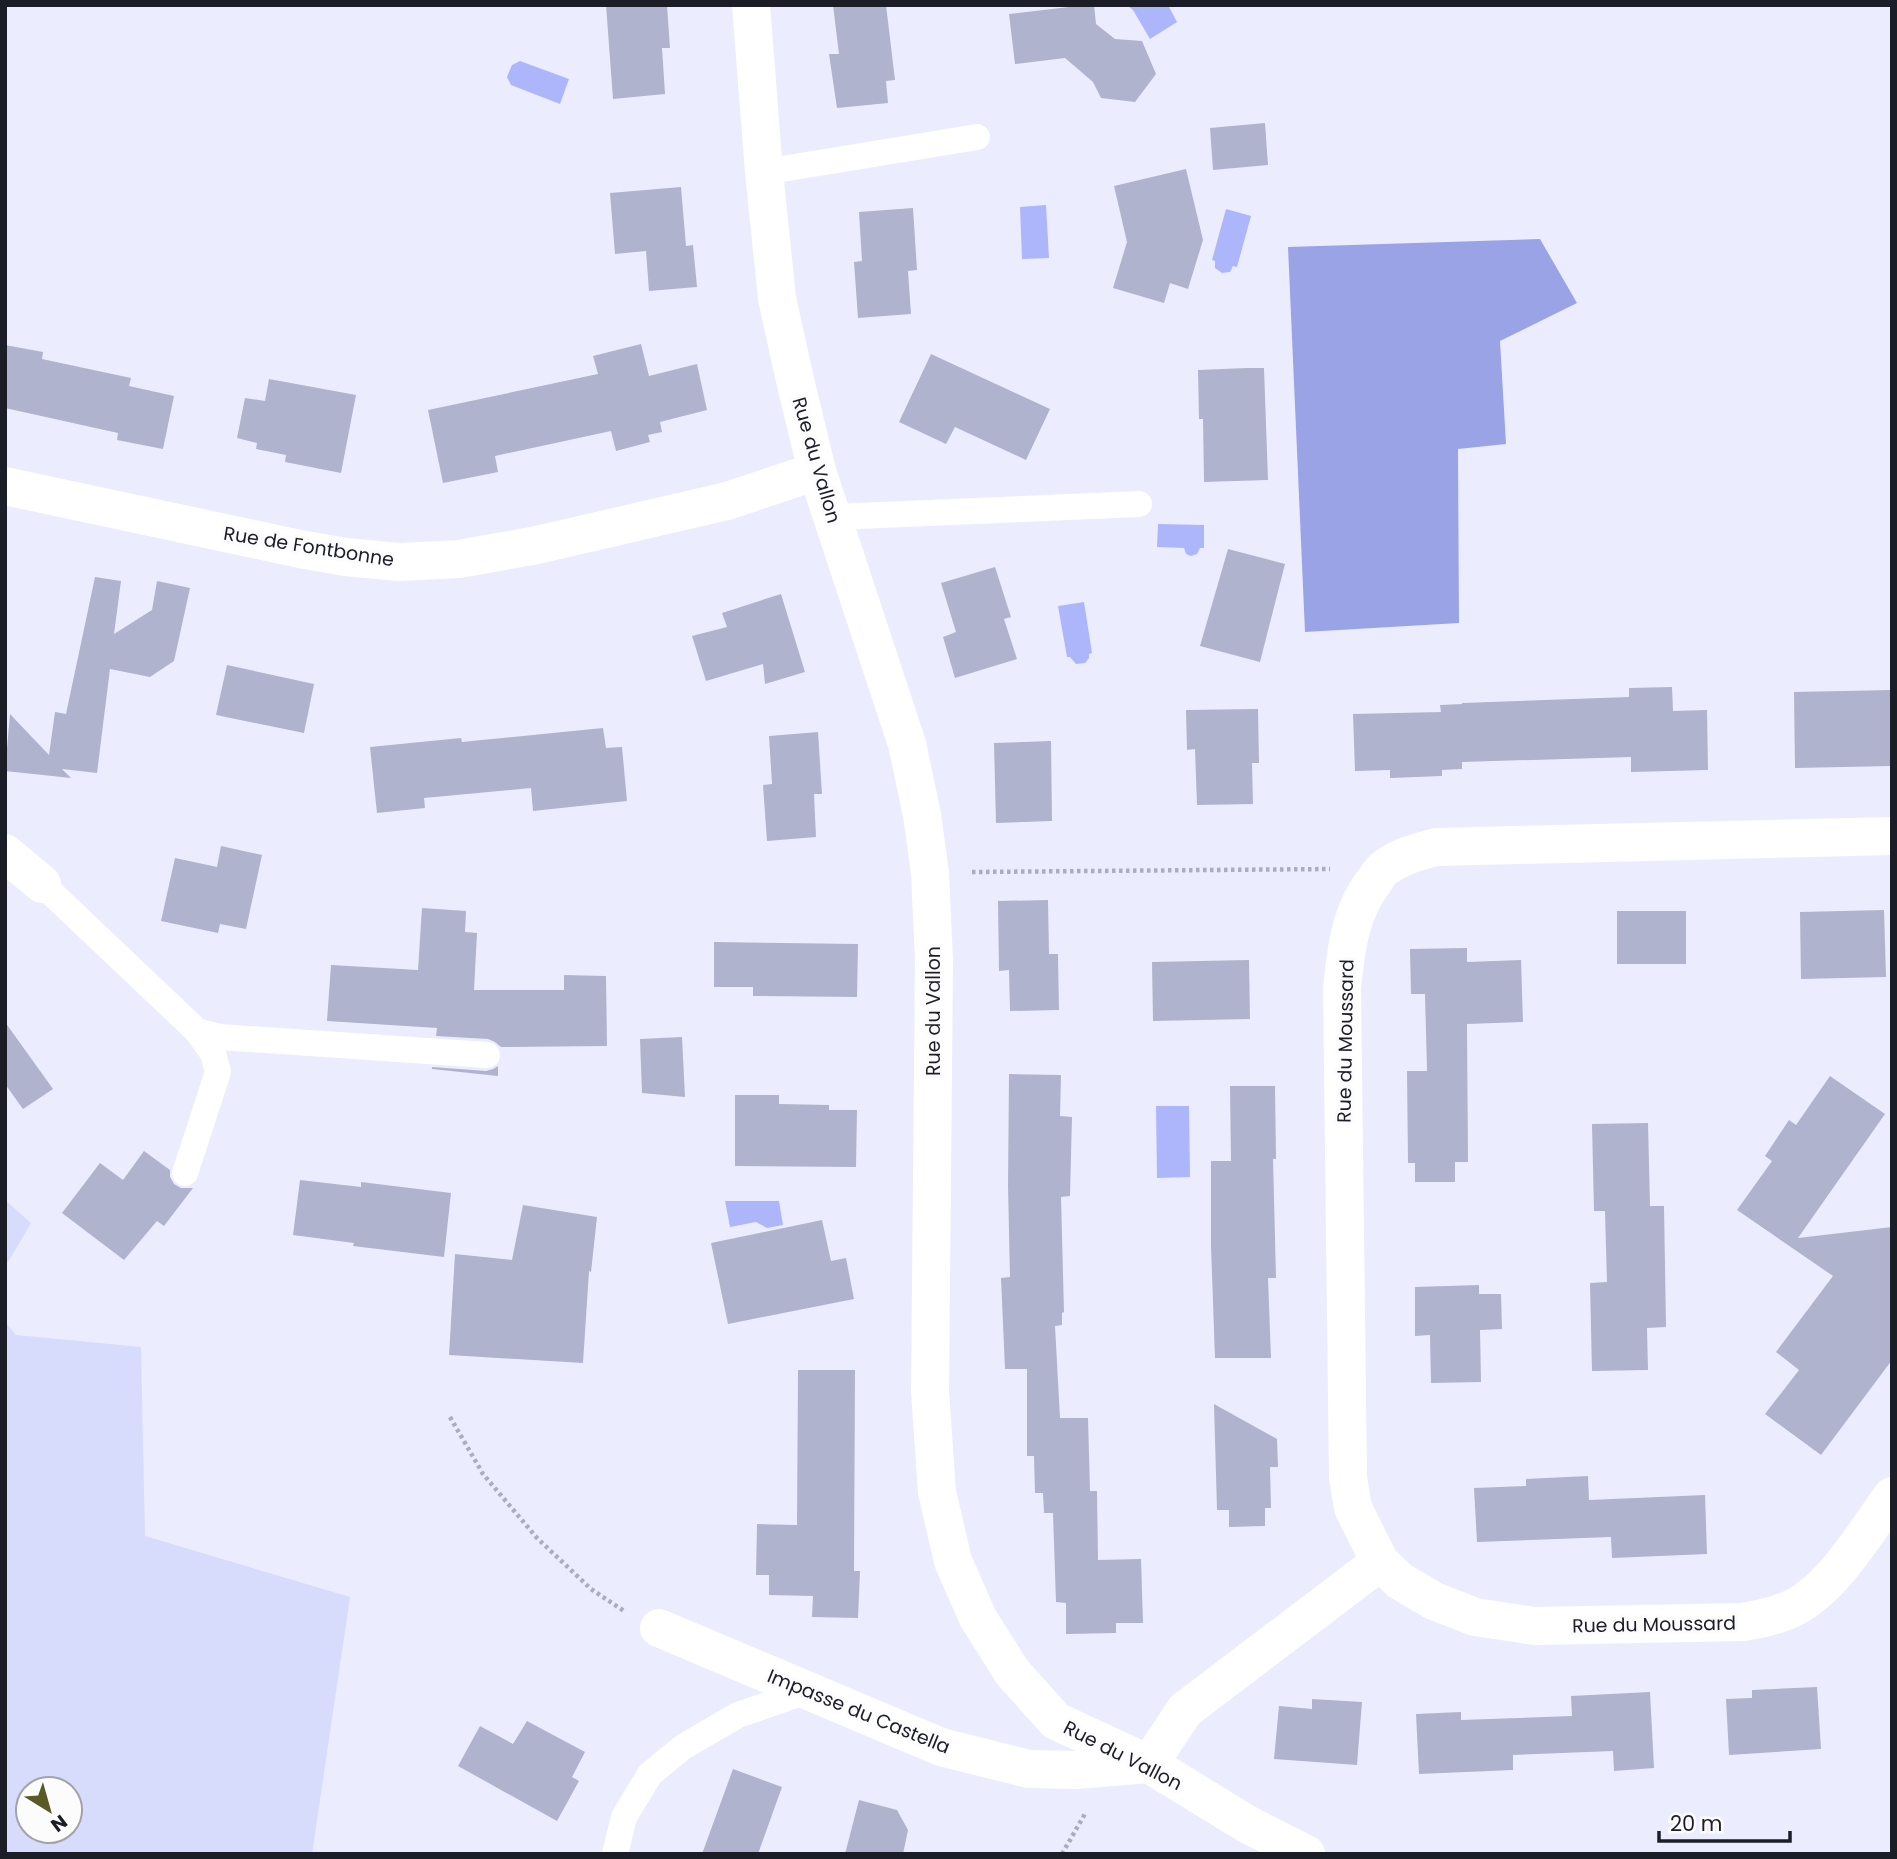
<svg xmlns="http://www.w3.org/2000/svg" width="1897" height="1859" font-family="Poppins,sans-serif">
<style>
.green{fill:#d7dbfc;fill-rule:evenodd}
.forest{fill:#9ba3e7}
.water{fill:#aeb6fb}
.building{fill:#afb3cd}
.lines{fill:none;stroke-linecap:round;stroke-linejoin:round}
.path{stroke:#abadbc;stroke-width:4.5;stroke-dasharray:3.5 3.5;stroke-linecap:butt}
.service{stroke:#fff;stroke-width:26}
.minor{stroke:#fff;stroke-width:38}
.labels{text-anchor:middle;stroke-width:7;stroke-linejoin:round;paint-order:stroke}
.street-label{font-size:19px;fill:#1c1e27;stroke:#fcfcfc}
</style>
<rect width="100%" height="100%" fill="#ebedfe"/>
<g class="green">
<path d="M 5,1200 L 31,1223 L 5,1267 Z"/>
<path d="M 5,1322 L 16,1335 L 141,1347 L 145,1536 L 350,1597 L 312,1854 L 5,1854 ZM 28,1789 L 70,1789 L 70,1831 L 28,1831 Z"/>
</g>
<path class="forest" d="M 1540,239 L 1577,303 L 1500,341 L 1506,444 L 1458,449 L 1459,623 L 1305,632 L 1288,247 Z"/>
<g class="water">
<path d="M 1127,5 L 1168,5 L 1177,22 L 1150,39 L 1133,10 Z"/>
<path d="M 520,61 L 569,79 L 560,104 L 511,85 L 507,77 L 512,65 Z"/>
<path d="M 1046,205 L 1049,258 L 1022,259 L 1020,207 Z"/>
<path d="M 1226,209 L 1251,216 L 1237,267 L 1233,266 L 1230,272 L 1222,273 L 1215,268 L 1215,261 L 1212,260 Z"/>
<path d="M 1158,524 L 1204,525 L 1204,548 L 1200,548 L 1197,554 L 1191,556 L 1186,554 L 1184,548 L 1157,547 Z"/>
<path d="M 1084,602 L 1092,653 L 1089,654 L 1089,658 L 1085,663 L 1076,664 L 1070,657 L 1067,657 L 1058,606 Z"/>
<path d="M 1156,1106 L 1189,1106 L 1190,1177 L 1157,1178 Z"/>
<path d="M 725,1201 L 779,1201 L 783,1225 L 767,1228 L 756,1222 L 730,1227 Z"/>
</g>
<g class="building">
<path d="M 606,5 L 667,5 L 670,48 L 662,48 L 665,94 L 613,99 Z"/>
<path d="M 833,5 L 886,5 L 895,80 L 886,81 L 888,103 L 837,108 L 829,54 L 839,54 Z"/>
<path d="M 1086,5 L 1094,5 L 1096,24 L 1115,39 L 1142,41 L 1156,74 L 1135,102 L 1101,98 L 1093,82 L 1065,58 L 1015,64 L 1009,14 Z"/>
<path d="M 1265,123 L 1268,165 L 1213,170 L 1210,128 Z"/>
<path d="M 1186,169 L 1203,240 L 1188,289 L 1170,283 L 1164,303 L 1113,288 L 1127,242 L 1114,186 Z"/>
<path d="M 681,187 L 686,246 L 693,245 L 697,287 L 649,291 L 646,251 L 615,254 L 610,193 Z"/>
<path d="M 913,208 L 917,270 L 908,271 L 911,314 L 858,318 L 854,262 L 862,261 L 859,212 Z"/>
<path d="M 641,344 L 649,376 L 697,364 L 707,410 L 660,422 L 662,432 L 648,435 L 650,442 L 616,451 L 611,431 L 495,456 L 498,472 L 443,483 L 428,410 L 598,374 L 593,356 Z"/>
<path d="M 5,345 L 43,352 L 42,359 L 131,378 L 129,386 L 174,396 L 163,449 L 117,440 L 118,433 L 5,408 Z"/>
<path d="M 931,354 L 1050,409 L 1026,460 L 955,427 L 946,444 L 899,422 Z"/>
<path d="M 1247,368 L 1264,368 L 1268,480 L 1204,482 L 1203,419 L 1199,419 L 1198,370 Z"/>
<path d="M 269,379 L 356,395 L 341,473 L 285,462 L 286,455 L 256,449 L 257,443 L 237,438 L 245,398 L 265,401 Z"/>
<path d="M 1228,549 L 1285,564 L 1260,662 L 1200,646 Z"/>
<path d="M 995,567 L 1011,617 L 1004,619 L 1017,659 L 955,678 L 943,637 L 956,632 L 941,583 Z"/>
<path d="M 95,577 L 121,581 L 114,634 L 152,610 L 157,581 L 190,588 L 174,661 L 150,677 L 110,669 L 97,773 L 62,769 L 71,778 L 5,771 L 10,714 L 49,755 L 55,712 L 66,714 Z"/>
<path d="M 781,594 L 805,672 L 765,684 L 763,664 L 706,681 L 692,636 L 727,627 L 722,613 Z"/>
<path d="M 227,665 L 314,684 L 304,733 L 216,715 Z"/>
<path d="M 1672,687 L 1673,711 L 1707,710 L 1708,770 L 1631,772 L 1631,757 L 1462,762 L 1462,769 L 1442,770 L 1442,776 L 1390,778 L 1390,770 L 1355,771 L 1353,714 L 1441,712 L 1440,705 L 1462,704 L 1462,703 L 1629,697 L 1629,688 Z"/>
<path d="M 1892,690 L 1892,766 L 1795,768 L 1794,692 Z"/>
<path d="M 1258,709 L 1259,763 L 1252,763 L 1253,804 L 1197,805 L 1195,749 L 1187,750 L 1186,710 Z"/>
<path d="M 603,728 L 606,748 L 622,747 L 627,801 L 533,811 L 531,788 L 424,798 L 425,808 L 377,813 L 370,747 L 461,738 L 462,742 Z"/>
<path d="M 818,732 L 822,794 L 814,794 L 816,837 L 767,841 L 763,785 L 772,784 L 769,736 Z"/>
<path d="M 1051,741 L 1052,821 L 996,823 L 994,743 Z"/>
<path d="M 221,846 L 262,855 L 246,929 L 220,924 L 218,933 L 161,921 L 175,858 L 217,867 Z"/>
<path d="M 1048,900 L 1049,954 L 1058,954 L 1059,1010 L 1010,1011 L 1009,970 L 999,971 L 998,901 Z"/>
<path d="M 422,908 L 466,911 L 465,932 L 477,933 L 474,990 L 564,990 L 564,975 L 606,976 L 607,1046 L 501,1047 L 495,1042 L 488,1039 L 436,1036 L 437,1028 L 327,1021 L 331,965 L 418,970 Z"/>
<path d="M 1884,910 L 1886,977 L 1801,979 L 1800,912 Z"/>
<rect x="1617" y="911" width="69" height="53"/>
<path d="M 714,942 L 858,944 L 857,997 L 753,996 L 753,987 L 714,987 Z"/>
<path d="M 1467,948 L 1467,962 L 1521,960 L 1523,1022 L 1467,1024 L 1468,1162 L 1455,1162 L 1455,1182 L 1415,1182 L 1415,1163 L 1408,1163 L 1407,1071 L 1427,1071 L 1425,994 L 1411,994 L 1410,949 Z"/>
<path d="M 1249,960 L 1250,1019 L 1153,1021 L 1152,962 Z"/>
<path d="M 5,1022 L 53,1089 L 23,1109 L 5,1084 Z"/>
<path d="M 682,1037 L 685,1097 L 642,1093 L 640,1039 Z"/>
<path d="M 498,1066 L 498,1076 L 432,1069 L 432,1067 L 486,1071 L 493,1069 Z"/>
<path d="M 1009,1074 L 1061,1075 L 1060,1116 L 1072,1117 L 1070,1196 L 1061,1197 L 1064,1312 L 1062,1313 L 1062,1325 L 1055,1326 L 1060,1418 L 1088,1418 L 1090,1491 L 1097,1491 L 1098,1560 L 1141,1559 L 1143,1623 L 1116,1623 L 1116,1633 L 1066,1634 L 1066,1603 L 1056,1602 L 1053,1513 L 1044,1513 L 1043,1493 L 1035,1493 L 1034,1456 L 1027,1456 L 1027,1369 L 1005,1369 L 1001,1278 L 1010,1277 L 1008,1186 Z"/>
<path d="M 1830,1076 L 1885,1114 L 1798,1238 L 1892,1227 L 1892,1360 L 1821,1455 L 1765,1414 L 1799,1370 L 1776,1352 L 1833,1276 L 1737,1210 L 1772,1161 L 1765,1156 L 1789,1120 L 1796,1125 Z"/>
<path d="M 1230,1086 L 1275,1086 L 1276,1159 L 1273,1159 L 1276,1278 L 1268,1278 L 1271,1358 L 1215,1358 L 1211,1246 L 1211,1161 L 1231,1161 Z"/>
<path d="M 735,1095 L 779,1095 L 779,1104 L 829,1105 L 829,1110 L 857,1110 L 856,1167 L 735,1166 Z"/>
<path d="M 1648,1123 L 1650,1206 L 1664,1206 L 1666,1327 L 1647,1328 L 1648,1370 L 1592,1371 L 1590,1283 L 1607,1282 L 1605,1211 L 1594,1211 L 1592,1124 Z"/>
<path d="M 144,1151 L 170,1170 L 170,1177 L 174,1184 L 181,1188 L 193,1188 L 164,1226 L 157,1221 L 124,1260 L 62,1213 L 100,1163 L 123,1180 Z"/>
<path d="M 300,1180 L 361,1187 L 361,1182 L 451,1193 L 444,1257 L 353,1246 L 354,1243 L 293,1235 Z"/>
<path d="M 523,1205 L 597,1217 L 591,1272 L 589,1271 L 583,1363 L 449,1355 L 455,1254 L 512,1260 Z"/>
<path d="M 822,1220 L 831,1261 L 846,1258 L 854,1299 L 728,1324 L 711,1243 Z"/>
<path d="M 1479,1285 L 1479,1294 L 1501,1294 L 1502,1329 L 1480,1330 L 1481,1382 L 1431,1383 L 1430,1335 L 1415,1336 L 1415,1287 Z"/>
<path d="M 798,1370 L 855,1370 L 854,1571 L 860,1571 L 858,1618 L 812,1617 L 813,1596 L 769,1595 L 769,1575 L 756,1575 L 757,1524 L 797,1525 Z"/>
<path d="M 1214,1404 L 1277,1439 L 1278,1467 L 1270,1467 L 1271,1508 L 1265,1508 L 1265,1526 L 1229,1527 L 1229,1510 L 1217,1510 Z"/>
<path d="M 1588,1476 L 1589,1500 L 1705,1495 L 1707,1554 L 1612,1558 L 1611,1537 L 1477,1542 L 1474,1488 L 1526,1486 L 1526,1479 Z"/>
<path d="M 1817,1687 L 1821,1749 L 1729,1755 L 1726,1699 L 1752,1698 L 1752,1690 Z"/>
<path d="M 1650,1692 L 1654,1768 L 1614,1771 L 1613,1751 L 1513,1755 L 1513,1770 L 1419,1774 L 1416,1714 L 1461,1712 L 1461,1720 L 1572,1716 L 1571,1696 Z"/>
<path d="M 1312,1699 L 1362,1702 L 1357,1765 L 1274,1759 L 1279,1706 L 1312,1709 Z"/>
<path d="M 527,1721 L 585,1752 L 572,1777 L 579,1781 L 557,1821 L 458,1766 L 480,1726 L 513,1744 Z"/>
<path d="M 733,1769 L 782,1787 L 758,1854 L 702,1854 Z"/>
<path d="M 859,1800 L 897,1810 L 908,1830 L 903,1854 L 845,1854 Z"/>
</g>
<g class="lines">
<g class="path">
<path d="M 972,872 L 1330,869"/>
<path d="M 450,1417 L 483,1474 L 537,1538 L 591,1589 L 624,1611"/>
<path d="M 1062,1854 L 1086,1812"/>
</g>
<g class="service">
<path d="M 764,172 L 977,137"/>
<path d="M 833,517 L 1139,504"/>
<path d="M 42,884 L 197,1031 L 220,1037 L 487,1055"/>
<path d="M 185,1173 L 218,1072 L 213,1053 L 197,1031"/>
<path d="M 615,1854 L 624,1817 L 650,1774 L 683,1747 L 738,1715 L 807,1691"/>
</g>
<g class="minor">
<path d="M 751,5 L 764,172 L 777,298 L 794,376 L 817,471 L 907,744 L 922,815 L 930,873 L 934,960 L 930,1392 L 937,1492 L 953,1561 L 978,1618 L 1012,1672 L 1056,1721 L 1149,1764 L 1247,1824 L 1306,1854"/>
<path d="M 5,486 L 300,549 L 346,557 L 399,562 L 459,559 L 537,545 L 727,501 L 817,471"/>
<path d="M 1892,836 L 1436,847 C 1418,852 1401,856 1386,867 C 1381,870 1378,875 1375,880 C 1350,911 1346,949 1342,988 L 1348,1478 L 1353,1508 L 1380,1562 L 1400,1581 L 1434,1601 L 1475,1617 L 1535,1626 L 1743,1622 C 1760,1619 1776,1616 1791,1609 C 1833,1589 1865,1533 1892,1496"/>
<path d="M 5,853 L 42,884"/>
<path d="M 659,1628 L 941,1747 L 1029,1769 L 1075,1770 L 1149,1764 L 1185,1710 L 1380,1562"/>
</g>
</g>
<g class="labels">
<g class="street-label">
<text transform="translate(817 460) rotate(74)" y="7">Rue du Vallon</text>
<text transform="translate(309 546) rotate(9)" y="7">Rue de Fontbonne</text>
<text transform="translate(933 1011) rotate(-90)" y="7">Rue du Vallon</text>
<text transform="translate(1345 1041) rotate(-89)" y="7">Rue du Moussard</text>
<text transform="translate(1654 1624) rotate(-1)" y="7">Rue du Moussard</text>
<text transform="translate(859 1711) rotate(22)" y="7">Impasse du Castella</text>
<text transform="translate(1123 1755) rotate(27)" y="7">Rue du Vallon</text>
</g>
</g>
<rect width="1897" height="1859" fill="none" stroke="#1c1e27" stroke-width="14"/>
<g transform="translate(49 1810) rotate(143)"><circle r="33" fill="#fcfcfc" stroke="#a2a3a7" stroke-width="2"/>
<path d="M0-5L12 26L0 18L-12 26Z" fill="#5b5926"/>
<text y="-10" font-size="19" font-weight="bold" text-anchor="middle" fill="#1c1e27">N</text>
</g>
<path d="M1659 1831v10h131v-10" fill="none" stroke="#1c1e27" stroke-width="3.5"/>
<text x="1670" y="1831" font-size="21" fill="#1c1e27" stroke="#fcfcfc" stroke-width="5" paint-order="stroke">20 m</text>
</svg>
